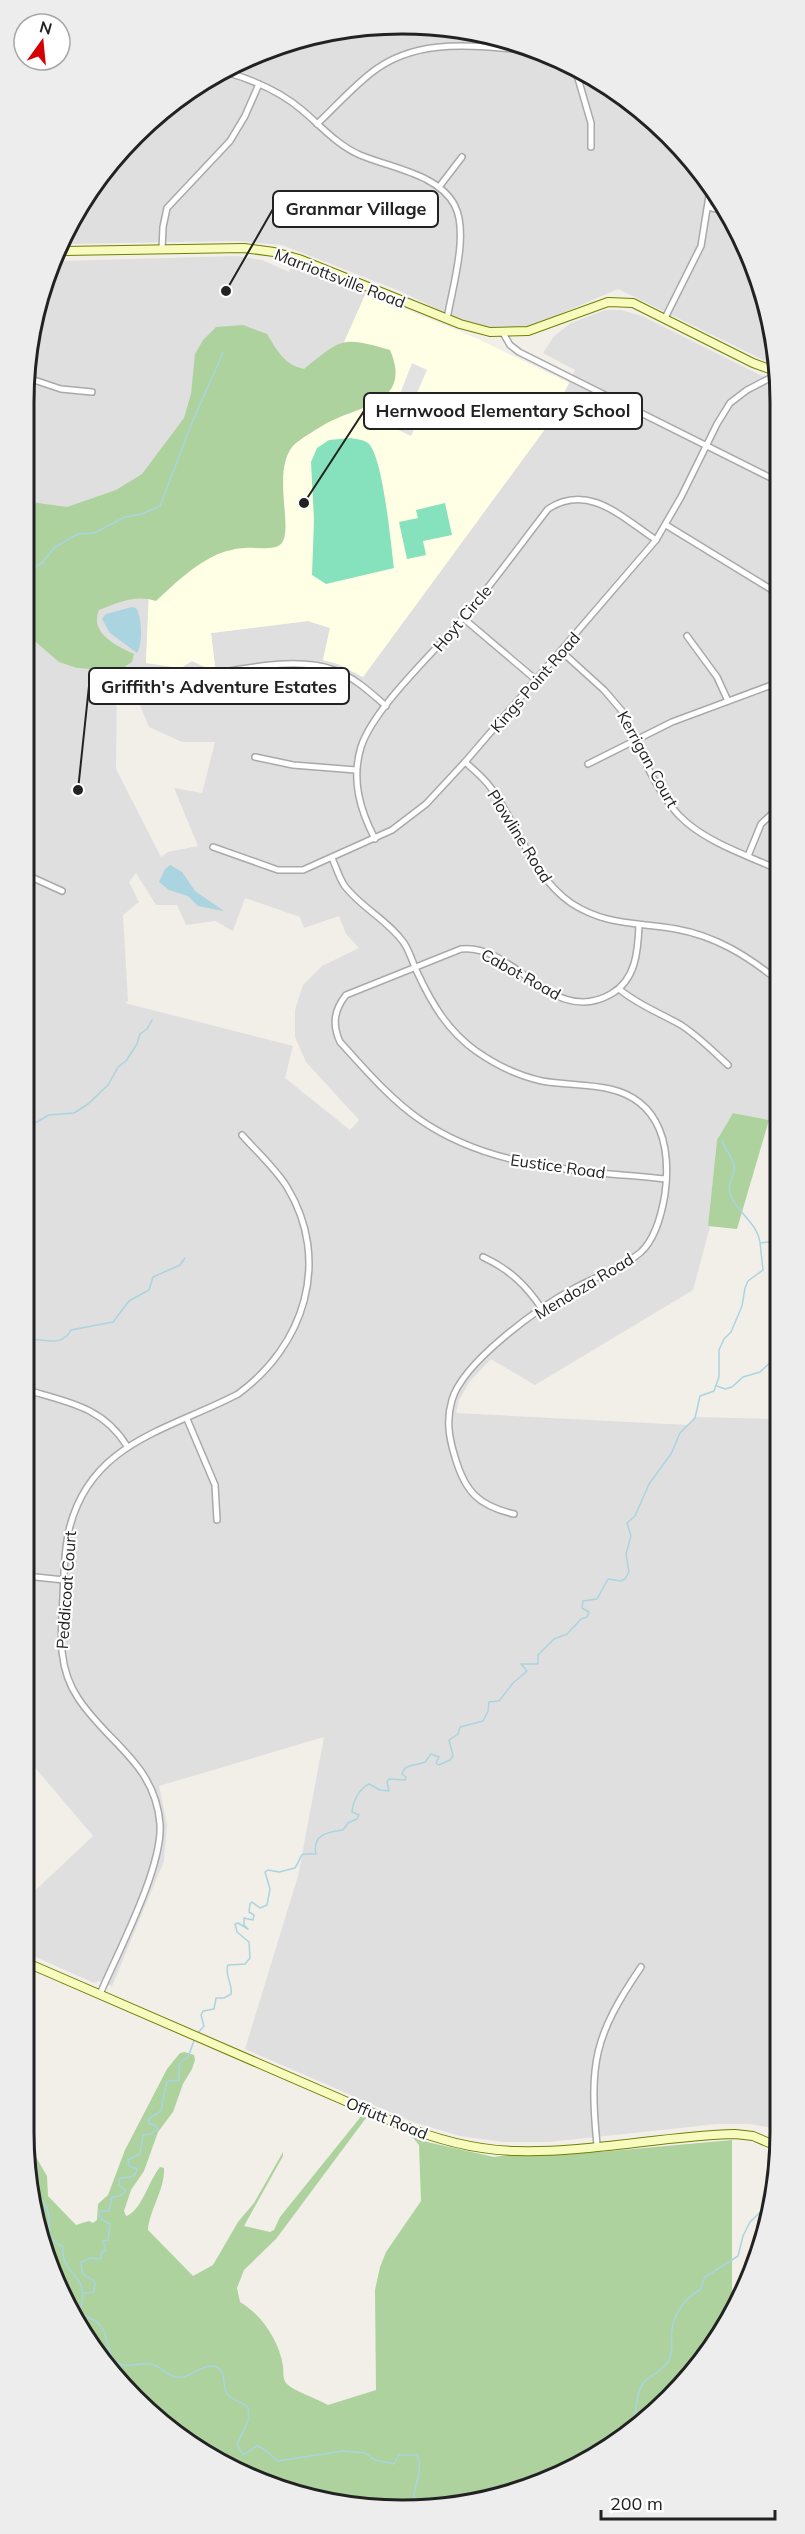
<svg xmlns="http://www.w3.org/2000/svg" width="805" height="2534" font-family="Mulish,sans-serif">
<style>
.residential{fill:#e0dfdf;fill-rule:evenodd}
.education{fill:#ffffe5}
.forest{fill:#add29d}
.pitch{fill:#86e1bd}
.parking{fill:#e2e2e2}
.water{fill:#a9d4e0}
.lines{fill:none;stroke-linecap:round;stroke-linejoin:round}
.stream{stroke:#a9d4e0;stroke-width:1.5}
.street-casing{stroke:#a9a9a9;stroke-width:8}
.secondary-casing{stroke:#727f03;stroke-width:10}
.street{stroke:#fff;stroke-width:5}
.secondary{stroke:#f8fbbe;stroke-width:8}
.labels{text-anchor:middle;stroke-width:4.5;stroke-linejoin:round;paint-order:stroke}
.street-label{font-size:16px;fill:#222;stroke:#fff}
.rim{fill:none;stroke:#222;stroke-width:3}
.leader{fill:none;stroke:#222;stroke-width:2}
.callout-dot{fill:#222;stroke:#fff;stroke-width:2}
.callout{fill:#fff;stroke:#222;stroke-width:2}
.callout-label{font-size:18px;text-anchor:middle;font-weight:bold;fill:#222}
</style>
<rect width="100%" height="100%" fill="#f2efe9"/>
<g class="residential">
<path d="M 329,31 L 477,31 L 591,75 L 670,135 L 742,235 L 778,353 L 778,367 L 618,289 L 527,328 L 489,328 L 455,318 L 400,291 L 282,245 L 238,241 L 66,244 L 84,202 L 114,173 L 111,169 L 193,88 Z"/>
<path d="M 238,256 L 262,260 L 289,272 L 294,261 L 355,286 L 366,293 L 308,423 L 30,540 L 31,328 L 59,261 Z"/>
<path d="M 605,310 L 621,310 L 642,316 L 778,384 L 776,1098 L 769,1120 L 733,1113 L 717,1140 L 708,1226 L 710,1227 L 693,1290 L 535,1385 L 491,1359 L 470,1381 L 459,1400 L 456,1413 L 688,1425 L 694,1417 L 775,1419 L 774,2128 L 749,2124 L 717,2124 L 549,2142 L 503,2142 L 460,2136 L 413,2122 L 245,2049 L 298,1876 L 324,1737 L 159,1786 L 167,1825 L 164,1861 L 112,1986 L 99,1981 L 94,1983 L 29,1954 L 28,1957 L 25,1956 L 25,1900 L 93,1836 L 26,1757 L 30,568 L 149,593 L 146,663 L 181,668 L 192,661 L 202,666 L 215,666 L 211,633 L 308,621 L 330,628 L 323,660 L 338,664 L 363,677 L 548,425 L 575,370 L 543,353 L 549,344 L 554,336 L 571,323 ZM 127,674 L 149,727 L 182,742 L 215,742 L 202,793 L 174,788 L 198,846 L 168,852 L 161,857 L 116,769 L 117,682 ZM 136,873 L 156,905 L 177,905 L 186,925 L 215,921 L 233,931 L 245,898 L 300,917 L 304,928 L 339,916 L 346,934 L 359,948 L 322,966 L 303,985 L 295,1010 L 295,1037 L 306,1062 L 359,1120 L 350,1130 L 285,1078 L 293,1046 L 125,1003 L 128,1001 L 123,915 L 139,902 L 129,882 Z"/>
</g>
<path class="education" d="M 366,293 L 478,339 L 569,383 L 548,425 L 363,677 L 338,664 L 323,660 L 330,628 L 308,621 L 211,633 L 215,667 L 205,667 L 192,661 L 181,668 L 146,663 L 149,593 L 308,423 Z"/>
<g class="forest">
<path d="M 243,325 L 267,334 C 277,350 284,365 304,369 C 342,338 342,336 390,350 C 413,403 360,405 327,423 C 317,429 305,436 296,443 C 269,466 295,530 281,544 C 273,551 255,547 245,548 C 237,548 226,551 218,554 C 195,564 174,584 156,601 C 136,594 117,603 99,610 C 89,633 117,646 134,654 L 132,662 L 118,671 L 77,668 L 59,662 L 30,637 L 31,502 L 67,507 L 116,490 L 142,474 L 184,418 L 191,394 L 195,354 L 203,340 L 216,327 Z"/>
<path d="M 733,1113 L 769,1120 L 737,1229 L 708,1226 L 717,1140 Z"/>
<path d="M 185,2052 L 194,2055 L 195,2060 L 192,2069 L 183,2084 L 173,2112 L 158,2132 L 144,2171 L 131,2190 L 124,2211 L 126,2216 C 141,2212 149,2180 160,2167 L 164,2168 C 165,2190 150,2208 148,2230 L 193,2276 L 213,2265 L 238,2222 L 254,2203 L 283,2152 L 283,2156 L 244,2226 L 270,2232 L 274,2230 L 280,2217 L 363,2114 L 366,2118 L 276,2239 L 244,2270 L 237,2288 L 240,2302 C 262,2315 279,2341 283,2366 C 284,2372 282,2379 287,2384 C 294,2391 318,2399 328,2405 L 376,2390 L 375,2290 L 380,2267 L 386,2252 L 421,2201 L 419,2145 L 410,2134 L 427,2142 L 494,2157 L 516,2154 L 600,2152 L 732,2140 L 732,2305 L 726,2320 L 704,2355 L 613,2446 L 500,2497 L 353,2507 L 235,2471 L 118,2381 L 56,2282 L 51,2269 L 26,2140 L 47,2176 L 48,2196 L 76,2225 L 89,2221 L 93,2223 L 97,2220 L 98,2204 L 108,2195 L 125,2150 L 167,2069 L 180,2053 Z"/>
</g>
<g class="pitch">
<path d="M 351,438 C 356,439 364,440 368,443 C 383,456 391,545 394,568 L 326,584 L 312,575 L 314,521 L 311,462 L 317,448 L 329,440 Z"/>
<path d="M 445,503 L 452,535 L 423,541 L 426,555 L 407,559 L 399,522 L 418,518 L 416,510 Z"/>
</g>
<path class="parking" d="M 412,363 L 427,370 L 416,395 L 410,393 L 402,411 L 419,419 L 411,436 L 392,427 L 393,424 L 389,422 Z"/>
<g class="water">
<path d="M 132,607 L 136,608 C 142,617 143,644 137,653 L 110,633 L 102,619 L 106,614 Z"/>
<path d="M 170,865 L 182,872 L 195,891 L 224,911 L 198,906 L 188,896 L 169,890 L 159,882 L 165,869 Z"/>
</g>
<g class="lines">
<g class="stream">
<path d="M 30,569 L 42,563 L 55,547 L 78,534 L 94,533 L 125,517 L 142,514 L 160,506 L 193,420 L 223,353"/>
<path d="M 28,1127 L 49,1115 L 74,1113 L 88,1104 L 108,1085 L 118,1067 L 126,1061 L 137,1044 L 140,1034 L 147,1029 L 152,1020"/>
<path d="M 722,1140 C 724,1149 732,1156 734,1165 C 737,1175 726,1183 730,1193 C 736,1212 757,1222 760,1242"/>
<path d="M 27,1340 C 43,1337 61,1349 71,1330 L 113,1322 L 129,1301 L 149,1290 L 153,1277 L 180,1265 L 185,1258"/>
<path d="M 717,1386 L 725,1389 L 732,1387 L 743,1377 L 760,1372 L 776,1357"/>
<path d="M 197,2034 L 204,2026 L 201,2015 L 203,2011 L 214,2009 L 216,1998 L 224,1998 L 231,1994 C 233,1983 224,1976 228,1965 L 245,1964 L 250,1958 L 249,1942 L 237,1932 L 235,1924 L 238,1923 L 248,1929 L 244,1925 L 244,1918 L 253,1920 L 254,1915 L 249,1912 L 250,1904 L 252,1902 L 260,1908 L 267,1905 L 270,1889 L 265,1872 L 268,1870 L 279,1872 L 295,1868 C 305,1852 296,1854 316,1854 C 312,1835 327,1832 343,1830 L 348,1823 L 357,1819 L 359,1815 L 352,1812 C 353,1801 359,1789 369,1784 L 380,1790 L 389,1791 L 387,1782 L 389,1779 L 405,1780 L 406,1777 L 402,1774 C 405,1763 416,1766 425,1762 L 431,1754 L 439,1757 L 436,1763 L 439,1765 L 450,1760 L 453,1756 L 449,1740 L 458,1734 L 460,1727 L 483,1721 L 488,1711 L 489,1702 L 499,1701 L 513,1683 L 527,1671 L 521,1664 L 538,1664 L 538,1655 L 554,1639 L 567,1634 L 581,1619 L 587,1617 L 589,1612 L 582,1608 L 583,1601 L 597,1599 L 608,1579 L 621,1581 L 625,1579 L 629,1572 L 626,1554 L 631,1536 L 627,1523 L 635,1516 L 649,1484 L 671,1454 L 680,1433 L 695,1418 L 700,1396 L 714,1391 L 719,1377 L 719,1350 L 724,1339 L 731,1332 L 742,1306 L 745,1288 L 748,1281 L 763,1270 L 760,1243 L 776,1241"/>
<path d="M 37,2195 C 59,2214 41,2232 55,2242 C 57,2244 60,2245 63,2247 C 60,2277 92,2272 80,2311 C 84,2318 92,2317 98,2323 C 110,2333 104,2354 118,2363 C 129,2370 143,2360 154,2365 C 165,2369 169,2379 183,2377 C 193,2375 207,2362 217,2367 C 227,2373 222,2384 226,2392 C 230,2400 241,2401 248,2407 L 249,2419 L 237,2444 L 243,2455 L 257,2446 L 264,2449 L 278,2461 L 343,2451 L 365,2453 L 375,2460 L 394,2464 L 399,2455 L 417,2455 C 424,2469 415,2482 414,2497 L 418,2503"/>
<path d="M 84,2293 L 94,2292 L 95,2282 L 82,2273 L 81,2262 L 91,2258 L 101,2259 L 101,2253 L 106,2250 L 103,2241 L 108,2240 L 110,2224 L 101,2219 L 99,2213 L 101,2211 L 109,2211 L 112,2197 L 120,2196 L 126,2191 L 119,2185 L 119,2179 C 127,2176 135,2180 137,2169 L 129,2166 L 128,2160 L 140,2154 L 143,2135 L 151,2134 L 158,2129 L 155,2125 L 149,2124 L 148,2119 L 161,2111 L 166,2084 L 168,2081 L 179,2080 L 179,2064 L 188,2057 L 195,2038"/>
<path d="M 111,2369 L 117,2362"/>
<path d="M 632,2427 C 637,2414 635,2393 644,2382 C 653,2373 666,2370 670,2357 C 674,2348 670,2339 672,2329 C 674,2313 686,2297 700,2290 L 705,2277 L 738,2256 L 743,2236 L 750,2222 L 774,2199"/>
</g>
<defs>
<g id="street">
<path d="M 575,68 L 591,123 L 591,147"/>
<path d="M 229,73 C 256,81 281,92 302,110 C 321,126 337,145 360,155 C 391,168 439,174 455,206 C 469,234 452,289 447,319"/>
<path d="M 317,124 C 335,107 352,88 371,73 C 416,37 472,46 526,50"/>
<path d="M 439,187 L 462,157"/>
<path d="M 708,207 L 725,211"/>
<path d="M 162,249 L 163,227 L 167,208 L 230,141 L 245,116 L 259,84"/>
<path d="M 665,318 L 701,246 L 710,190"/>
<path d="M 503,333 L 510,345 L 519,352 L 777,481"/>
<path d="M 31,379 L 61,389 L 92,392"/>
<path d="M 666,525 L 777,593"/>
<path d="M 463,618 L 535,679"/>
<path d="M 687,636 L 717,677 L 728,701"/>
<path d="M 561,651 L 604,690 L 622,711 C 638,745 657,798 686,822 C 712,844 746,855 777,869"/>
<path d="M 192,677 C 234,671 294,655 334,670 C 354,677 370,692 386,706"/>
<path d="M 255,757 L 293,765 L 356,770"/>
<path d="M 465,762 C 474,770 484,778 491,788 C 518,825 532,876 571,903 C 606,926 637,922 676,929 C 715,936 746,955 776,979"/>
<path d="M 588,764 L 672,722 L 777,683"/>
<path d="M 375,839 C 360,810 351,780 361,747 C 374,707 435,652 463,618 C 493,583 520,545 548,509 C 588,482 623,518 656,540"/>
<path d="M 213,847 L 278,870 L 303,870 L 392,830 L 426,804 L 465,762 L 656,540 L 681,497 L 717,424 L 730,403 L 747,390 L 772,377 L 776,371"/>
<path d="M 748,856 L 761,824 L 777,809"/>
<path d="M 332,858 C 336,867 339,877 344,885 C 360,907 388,920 404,943 C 410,952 413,964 418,974 C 432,1004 448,1031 476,1051 C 496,1065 519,1076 542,1081 C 565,1085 588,1084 610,1089 C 662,1101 671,1149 665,1194 C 662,1212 655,1239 641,1252 C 622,1268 595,1277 573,1289 C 538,1308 463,1362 452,1400 C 446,1420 449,1438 455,1457 C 465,1492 479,1506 514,1514"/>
<path d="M 29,876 L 62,891"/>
<path d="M 639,925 C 638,951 636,980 611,994 C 552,1028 515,943 461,949 L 346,995 C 334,1010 332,1024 340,1042 C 365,1069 389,1098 419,1119 C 492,1170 580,1170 666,1179"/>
<path d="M 619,989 C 638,1005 660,1013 681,1025 C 698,1036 713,1051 728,1065"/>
<path d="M 483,1257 C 509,1269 526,1285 542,1309"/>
<path d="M 27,1390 C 68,1402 103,1407 127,1446"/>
<path d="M 187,1419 L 215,1485 L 217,1520"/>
<path d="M 26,1576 L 64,1580"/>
<path d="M 100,1994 C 118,1952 163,1867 160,1824 C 155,1763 108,1744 78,1698 C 57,1667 61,1633 63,1597 C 64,1575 64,1551 69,1530 C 90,1442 169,1430 238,1394 C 304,1346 332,1261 287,1187 C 275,1168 257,1152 242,1135"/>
<path d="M 597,2145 C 589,2063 594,2036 641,1967"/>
</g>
<g id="secondary">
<path d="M 63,251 L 244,248 L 274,252 L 299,259 L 460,324 L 490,332 L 528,331 L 608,302 L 633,303 L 753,363 L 778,372"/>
<path d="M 25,1962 L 396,2123 C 434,2139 474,2150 516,2151 C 589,2153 662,2136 735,2134 L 753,2136 L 774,2145"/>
</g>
</defs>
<use href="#street" class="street-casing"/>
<use href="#secondary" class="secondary-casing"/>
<use href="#street" class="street"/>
<use href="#secondary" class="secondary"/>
</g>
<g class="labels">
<g class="street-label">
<text transform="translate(340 278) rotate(21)" y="6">Marriottsville Road</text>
<text transform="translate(462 618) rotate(-50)" y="6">Hoyt Circle</text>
<text transform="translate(535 682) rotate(-49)" y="6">Kings Point Road</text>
<text transform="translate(648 759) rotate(61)" y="6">Kerrigan Court</text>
<text transform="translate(520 836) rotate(58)" y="6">Plowline Road</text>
<text transform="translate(521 974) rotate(29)" y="6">Cabot Road</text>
<text transform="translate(558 1166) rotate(8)" y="6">Eustice Road</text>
<text transform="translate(584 1286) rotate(-31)" y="6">Mendoza Road</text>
<text transform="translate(66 1590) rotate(-86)" y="6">Peddicoat Court</text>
<text transform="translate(387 2118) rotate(22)" y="6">Offutt Road</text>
</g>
</g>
<path d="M0 0H805V2534H0ZM402 34H402A368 368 0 0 1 770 402V2132A368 368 0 0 1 402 2500H402A368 368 0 0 1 34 2132V402A368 368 0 0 1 402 34Z" fill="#ededed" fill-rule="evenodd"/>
<path class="rim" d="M402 34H402A368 368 0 0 1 770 402V2132A368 368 0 0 1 402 2500H402A368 368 0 0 1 34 2132V402A368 368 0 0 1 402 34Z"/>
<path class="leader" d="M226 291L273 209M304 503L364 411M78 790L89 686"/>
<g class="callout-dot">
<circle cx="226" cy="291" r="6"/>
<circle cx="304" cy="503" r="6"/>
<circle cx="78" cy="790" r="6"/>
</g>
<g class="callout">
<rect x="273" y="191" width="165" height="36" rx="6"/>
<rect x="364" y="393" width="278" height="36" rx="6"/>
<rect x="89" y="668" width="260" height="36" rx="6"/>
</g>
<g class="callout-label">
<text x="356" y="215">Granmar Village</text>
<text x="503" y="417">Hernwood Elementary School</text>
<text x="219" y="693">Griffith's Adventure Estates</text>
</g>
<g transform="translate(42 42) rotate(15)"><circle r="28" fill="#ffffff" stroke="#a7a7a7" stroke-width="1.5"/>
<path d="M0-4.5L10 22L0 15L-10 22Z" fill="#d40002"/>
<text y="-9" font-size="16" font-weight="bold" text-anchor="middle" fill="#222222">N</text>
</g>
<path d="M601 2510v9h174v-9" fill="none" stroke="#222222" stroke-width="3"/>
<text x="610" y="2510" font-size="18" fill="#222222" stroke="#ffffff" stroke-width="4.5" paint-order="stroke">200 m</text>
</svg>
